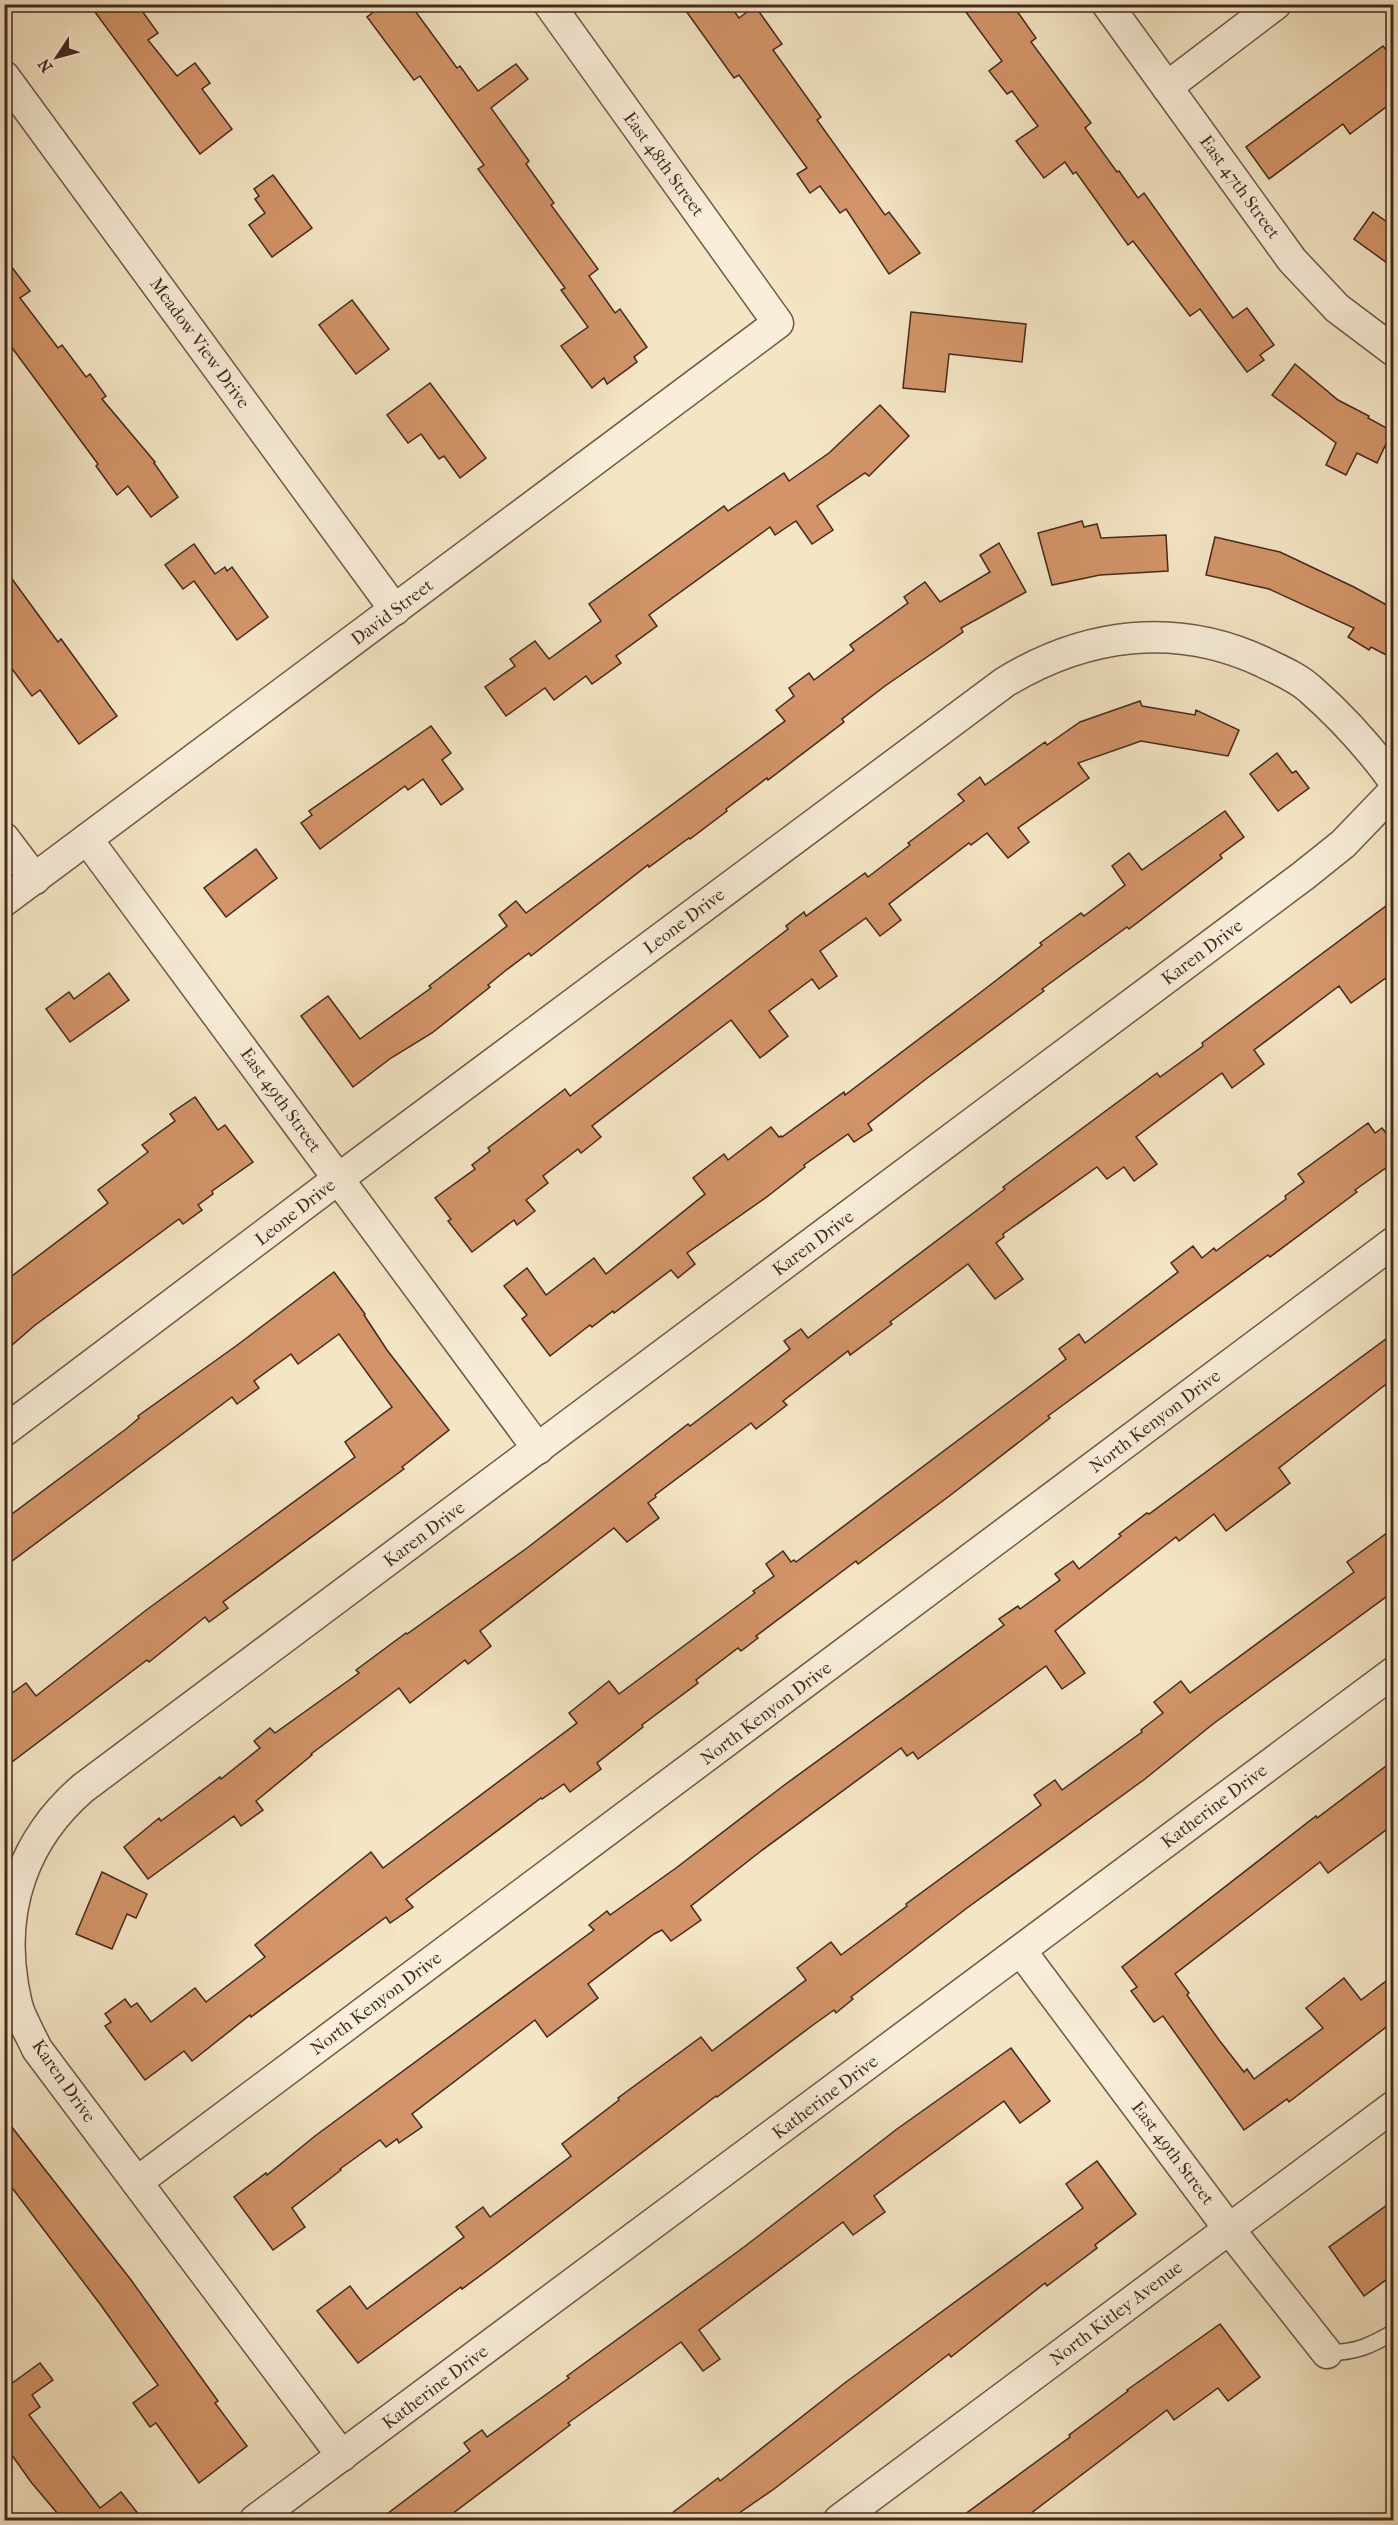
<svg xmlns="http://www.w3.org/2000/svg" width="1398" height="2525" font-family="'IM FELL French Canon',serif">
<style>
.building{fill:#d39469;stroke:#44291e;stroke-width:1.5}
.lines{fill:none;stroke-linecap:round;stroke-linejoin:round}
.service-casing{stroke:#705848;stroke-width:18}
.minor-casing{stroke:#705848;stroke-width:33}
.service{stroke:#f8eed9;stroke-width:15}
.minor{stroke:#f8eed9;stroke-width:30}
.labels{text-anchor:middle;stroke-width:6;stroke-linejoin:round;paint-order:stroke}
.street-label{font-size:18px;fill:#44291e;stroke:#f8eed9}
</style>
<rect width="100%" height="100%" fill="#f4e5c4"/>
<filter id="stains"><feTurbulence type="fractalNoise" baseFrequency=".00333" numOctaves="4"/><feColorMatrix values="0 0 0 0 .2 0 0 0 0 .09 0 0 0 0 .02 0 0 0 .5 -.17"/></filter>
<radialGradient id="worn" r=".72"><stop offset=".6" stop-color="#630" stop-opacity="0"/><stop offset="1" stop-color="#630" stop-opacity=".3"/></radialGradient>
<g class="building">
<path d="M 89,4 L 137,4 L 158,33 L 148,40 L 177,76 L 195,63 L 210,83 L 202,89 L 232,129 L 200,154 Z"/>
<path d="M 384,4 L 410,4 L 457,68 L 460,66 L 478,91 L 516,64 L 528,79 L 491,108 L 529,161 L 526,164 L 554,203 L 551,205 L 598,269 L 589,276 L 615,313 L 620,309 L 647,347 L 634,357 L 637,362 L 607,384 L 604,378 L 592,388 L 561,346 L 588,327 L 561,290 L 565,288 L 478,169 L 484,165 L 420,76 L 414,80 L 367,17 Z"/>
<path d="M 681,4 L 729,4 L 739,18 L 755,6 L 782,44 L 773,50 L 821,117 L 817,120 L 885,215 L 889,212 L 920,253 L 889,274 L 846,209 L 840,213 L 820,186 L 810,193 L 797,174 L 807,168 L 739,75 L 734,78 Z"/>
<path d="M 960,4 L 1012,4 L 1036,38 L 1031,42 L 1091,123 L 1085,128 L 1117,172 L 1119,171 L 1138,198 L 1144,193 L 1233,318 L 1247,308 L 1274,345 L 1260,355 L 1264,360 L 1247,372 L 1200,309 L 1190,316 L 1133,241 L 1128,245 L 1076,172 L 1073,174 L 1065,162 L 1044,178 L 1016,141 L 1038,126 L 1012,91 L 1007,94 L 989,71 L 1002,61 Z"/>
<path d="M 1383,46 L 1394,60 L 1394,101 L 1350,134 L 1343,124 L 1269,179 L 1246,147 Z"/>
<path d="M 273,175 L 312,228 L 272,257 L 249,225 L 265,213 L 255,199 L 259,196 L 254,189 Z"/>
<path d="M 1373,212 L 1394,227 L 1394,268 L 1354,239 Z"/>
<path d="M 4,257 L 30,291 L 20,298 L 58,348 L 62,345 L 86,377 L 90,374 L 106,396 L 102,399 L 155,462 L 154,463 L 178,497 L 151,517 L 128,486 L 117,495 L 96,466 L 98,464 L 4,337 Z"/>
<path d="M 352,300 L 389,349 L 356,374 L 319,325 Z"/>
<path d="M 911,312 L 1026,324 L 1022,362 L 949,354 L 945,392 L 903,388 Z"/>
<path d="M 1295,364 L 1338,400 L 1369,416 L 1368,418 L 1392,431 L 1377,463 L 1357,453 L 1346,475 L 1326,465 L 1336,443 L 1272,395 Z"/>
<path d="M 430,383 L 486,458 L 460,478 L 444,456 L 439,459 L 421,434 L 408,443 L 387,415 Z"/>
<path d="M 880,405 L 909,436 L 869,476 L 865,473 L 817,506 L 833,530 L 812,544 L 796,521 L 775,535 L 770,527 L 649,615 L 657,626 L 616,656 L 621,663 L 592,684 L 586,676 L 554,700 L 545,688 L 506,716 L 485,687 L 515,666 L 510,659 L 535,641 L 549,659 L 601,621 L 589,604 L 724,506 L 728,511 L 784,473 L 789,481 L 829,453 Z"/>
<path d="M 1082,521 L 1084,527 L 1097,524 L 1101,538 L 1166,535 L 1168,571 L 1100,575 L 1052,585 L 1038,533 Z"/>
<path d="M 1215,537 L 1280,552 L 1354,587 L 1394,609 L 1394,659 L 1371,647 L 1369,650 L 1348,637 L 1354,628 L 1269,589 L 1206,575 Z"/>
<path d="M 999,543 L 1026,592 L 961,628 L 963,632 L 885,686 L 842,719 L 844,722 L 768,780 L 767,778 L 726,809 L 727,811 L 690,839 L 689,838 L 649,867 L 648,865 L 531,956 L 529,953 L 505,971 L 488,985 L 490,987 L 432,1033 L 391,1058 L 353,1087 L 301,1016 L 328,996 L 360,1039 L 431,988 L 429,986 L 507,926 L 499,915 L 516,901 L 526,913 L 785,721 L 776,710 L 794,696 L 789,688 L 809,673 L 814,680 L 854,650 L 850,645 L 908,603 L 904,597 L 925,582 L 940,602 L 990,572 L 980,555 Z"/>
<path d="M 194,544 L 215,574 L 225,567 L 227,571 L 232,567 L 268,617 L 237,640 L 194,581 L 183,589 L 165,565 Z"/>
<path d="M 4,568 L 58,642 L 61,639 L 117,716 L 79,744 L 40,690 L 32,696 L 4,658 Z"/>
<path d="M 1140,701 L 1142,706 L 1195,715 L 1196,710 L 1239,730 L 1228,756 L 1141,741 L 1078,763 L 1089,778 L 1018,828 L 1029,842 L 1008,858 L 987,833 L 971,845 L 969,843 L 889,904 L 901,920 L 880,936 L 866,918 L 820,951 L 837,976 L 819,989 L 812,979 L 769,1011 L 788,1036 L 760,1058 L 731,1020 L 592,1126 L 601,1137 L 581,1153 L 578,1149 L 543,1176 L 548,1183 L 526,1200 L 535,1211 L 517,1225 L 514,1220 L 472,1252 L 448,1221 L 451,1219 L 435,1198 L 475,1169 L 472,1165 L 490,1151 L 488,1148 L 565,1089 L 570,1096 L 788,929 L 786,926 L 804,912 L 806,916 L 865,873 L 868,877 L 910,845 L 908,843 L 964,801 L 958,794 L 980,777 L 985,785 L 1045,742 L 1047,745 L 1080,722 Z"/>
<path d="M 431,726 L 451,753 L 442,760 L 463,789 L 441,805 L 423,779 L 408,790 L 405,786 L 320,849 L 301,823 L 312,815 L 309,811 Z"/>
<path d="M 1277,753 L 1292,773 L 1296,771 L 1309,788 L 1278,811 L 1250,774 Z"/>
<path d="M 1225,811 L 1244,837 L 1220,855 L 1222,858 L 1129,929 L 1127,927 L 1042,989 L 1044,991 L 926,1079 L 868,1124 L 872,1130 L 854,1142 L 848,1134 L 804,1165 L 805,1167 L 768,1196 L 687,1253 L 695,1264 L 678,1278 L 671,1270 L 614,1313 L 613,1311 L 592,1327 L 590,1325 L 550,1356 L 522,1319 L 527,1315 L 504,1286 L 527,1268 L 546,1295 L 594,1258 L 606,1274 L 705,1194 L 693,1178 L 724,1154 L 728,1160 L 771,1127 L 779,1137 L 781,1136 L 782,1137 L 844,1092 L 845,1095 L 985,989 L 1042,945 L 1040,943 L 1081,913 L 1084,916 L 1125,885 L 1112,866 L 1129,853 L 1142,870 Z"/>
<path d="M 256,849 L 277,878 L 226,917 L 204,888 Z"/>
<path d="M 1394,900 L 1394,972 L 1351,1003 L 1339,986 L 1254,1050 L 1264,1064 L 1232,1088 L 1222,1073 L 1136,1137 L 1157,1164 L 1134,1181 L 1124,1167 L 1107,1179 L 1097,1167 L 1003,1234 L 1004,1237 L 996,1243 L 1023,1279 L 995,1299 L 968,1264 L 890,1322 L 892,1324 L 850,1355 L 848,1351 L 783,1401 L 787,1405 L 756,1429 L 751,1423 L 655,1495 L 656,1497 L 648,1503 L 659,1518 L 627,1542 L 614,1528 L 480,1631 L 491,1646 L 468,1664 L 465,1660 L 410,1703 L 399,1688 L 311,1754 L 312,1755 L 256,1801 L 263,1810 L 241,1826 L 234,1816 L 148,1879 L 124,1847 L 159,1818 L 161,1821 L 220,1777 L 221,1779 L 260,1748 L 254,1741 L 270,1728 L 275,1733 L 359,1673 L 356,1670 L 406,1633 L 407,1634 L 527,1548 L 688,1424 L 690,1426 L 732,1394 L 790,1349 L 784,1341 L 801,1329 L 808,1338 L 1005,1189 L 1003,1187 L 1157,1073 L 1160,1077 L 1203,1046 L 1202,1043 Z"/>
<path d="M 109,973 L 129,1000 L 70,1042 L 46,1009 L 69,992 L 74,999 Z"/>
<path d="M 195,1097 L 218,1130 L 225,1125 L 253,1162 L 212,1191 L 213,1194 L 198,1205 L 202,1210 L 183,1224 L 179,1219 L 34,1326 L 4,1352 L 4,1282 L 108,1203 L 98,1190 L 148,1152 L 142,1145 L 175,1121 L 170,1114 Z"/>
<path d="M 1368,1123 L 1375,1133 L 1382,1128 L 1394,1143 L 1394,1162 L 1355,1190 L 1357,1192 L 1270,1257 L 1268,1255 L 1048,1416 L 1050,1418 L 952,1494 L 858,1564 L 856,1561 L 756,1636 L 758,1638 L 741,1651 L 738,1648 L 696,1680 L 698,1683 L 642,1725 L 643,1727 L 597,1763 L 601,1769 L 570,1792 L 564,1784 L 542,1799 L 541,1798 L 406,1899 L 413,1907 L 390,1923 L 386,1917 L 251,2017 L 250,2015 L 192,2061 L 184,2051 L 145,2080 L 105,2026 L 111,2022 L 105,2014 L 125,1999 L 131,2007 L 137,2003 L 151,2022 L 195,1988 L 206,2002 L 265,1957 L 255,1945 L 371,1852 L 383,1868 L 577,1723 L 569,1713 L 609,1681 L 619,1694 L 755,1593 L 753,1591 L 774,1576 L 766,1564 L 783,1551 L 791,1562 L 794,1560 L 796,1562 L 1066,1359 L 1059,1349 L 1079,1334 L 1085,1343 L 1178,1272 L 1171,1263 L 1193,1246 L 1202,1258 L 1214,1248 L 1216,1251 L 1286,1199 L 1285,1196 L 1304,1182 L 1298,1174 Z"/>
<path d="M 334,1272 L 365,1314 L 364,1315 L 387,1350 L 449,1430 L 402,1467 L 404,1469 L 223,1602 L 228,1608 L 209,1622 L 205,1617 L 149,1662 L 147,1660 L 4,1768 L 4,1699 L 26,1683 L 36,1696 L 145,1611 L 355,1457 L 345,1442 L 392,1407 L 339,1334 L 298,1364 L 291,1354 L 254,1381 L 259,1388 L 237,1404 L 232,1397 L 4,1567 L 4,1520 L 126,1429 L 139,1418 L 138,1416 L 236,1346 Z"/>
<path d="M 1394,1333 L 1394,1378 L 1279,1468 L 1290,1483 L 1226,1531 L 1214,1514 L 1179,1541 L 1176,1537 L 1055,1631 L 1085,1673 L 1062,1689 L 1046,1666 L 918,1759 L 913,1752 L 907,1756 L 901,1748 L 761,1851 L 691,1906 L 701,1920 L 671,1941 L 662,1930 L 654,1934 L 588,1984 L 598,1998 L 547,2037 L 535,2020 L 412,2114 L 422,2127 L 399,2143 L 397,2139 L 386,2147 L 380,2140 L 340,2169 L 341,2170 L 292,2208 L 305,2227 L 273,2250 L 234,2197 L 266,2173 L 267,2175 L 315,2136 L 594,1930 L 589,1925 L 607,1911 L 610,1915 L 676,1868 L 783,1786 L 1004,1625 L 999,1619 L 1018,1606 L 1020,1609 L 1060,1580 L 1055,1574 L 1073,1561 L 1079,1569 L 1121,1536 L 1119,1534 L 1147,1513 L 1149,1514 Z"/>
<path d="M 1394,1528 L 1394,1591 L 1213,1724 L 1145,1779 L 967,1908 L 851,1997 L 853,1999 L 836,2013 L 834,2010 L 813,2025 L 717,2097 L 716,2096 L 496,2264 L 462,2289 L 461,2287 L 358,2363 L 317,2311 L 350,2286 L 367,2309 L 464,2237 L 456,2227 L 483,2207 L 490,2217 L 571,2156 L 562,2144 L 619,2100 L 618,2098 L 701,2037 L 712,2051 L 806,1980 L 797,1968 L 831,1942 L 841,1955 L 907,1906 L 906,1904 L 1041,1805 L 1034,1795 L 1055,1780 L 1062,1790 L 1142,1732 L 1141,1730 L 1163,1713 L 1154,1702 L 1181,1681 L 1190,1693 L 1354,1572 L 1347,1562 Z"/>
<path d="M 1394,1760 L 1394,1824 L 1328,1873 L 1320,1862 L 1175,1974 L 1189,1993 L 1187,1995 L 1219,2040 L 1244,2072 L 1247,2069 L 1254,2079 L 1323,2028 L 1306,2008 L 1344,1978 L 1361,2000 L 1394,1975 L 1394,2021 L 1289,2102 L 1287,2099 L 1244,2130 L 1163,2016 L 1154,2022 L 1131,1991 L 1137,1987 L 1122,1967 L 1316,1816 L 1317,1818 Z"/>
<path d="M 102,1872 L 147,1894 L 136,1918 L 127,1914 L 112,1949 L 76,1934 Z"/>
<path d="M 1011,2048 L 1050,2101 L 1020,2123 L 1004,2101 L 874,2196 L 885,2212 L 853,2235 L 843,2222 L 699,2330 L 720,2359 L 703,2371 L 681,2342 L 568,2423 L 570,2425 L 444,2520 L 379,2520 L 470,2451 L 464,2443 L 482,2430 L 487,2437 L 569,2378 L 567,2376 L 744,2247 L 897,2129 Z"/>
<path d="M 4,2117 L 131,2280 L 218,2401 L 215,2403 L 247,2446 L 199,2483 L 156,2423 L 150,2427 L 133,2403 L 158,2385 L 100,2304 L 13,2189 L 4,2195 Z"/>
<path d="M 1097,2161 L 1136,2214 L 1095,2245 L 1097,2248 L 1047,2286 L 1045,2283 L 951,2357 L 949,2354 L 774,2489 L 729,2520 L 663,2520 L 718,2478 L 720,2481 L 846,2382 L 1083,2208 L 1066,2184 Z"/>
<path d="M 1394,2200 L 1394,2274 L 1364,2296 L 1329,2247 Z"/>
<path d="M 1220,2324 L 1260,2377 L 1228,2401 L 1218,2388 L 1174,2420 L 1167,2410 L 1022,2520 L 957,2520 L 1070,2437 L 1069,2435 L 1128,2391 L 1127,2390 Z"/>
<path d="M 40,2363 L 53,2380 L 32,2395 L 40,2407 L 29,2415 L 100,2508 L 121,2492 L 143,2520 L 63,2520 L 31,2482 L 4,2444 L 4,2381 L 8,2386 Z"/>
</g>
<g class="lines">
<defs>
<path id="service" d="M 1327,2353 C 1357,2352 1368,2347 1394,2332"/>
<g id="minor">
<path d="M 1107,4 L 1292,260 L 1337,308 L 1394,351"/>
<path d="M 4,76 L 395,610"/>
<path d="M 1167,87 L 1276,4"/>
<path d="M 4,838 L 35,879"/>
<path d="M 87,839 L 538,1449"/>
<path d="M 4,901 L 778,323 L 549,4"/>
<path d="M 4,1431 L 338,1179 L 1005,682 C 1086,633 1176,621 1263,662 C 1279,670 1297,677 1310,689 C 1342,717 1369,747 1394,781"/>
<path d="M 1021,1951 L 1229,2229 L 1327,2353"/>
<path d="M 137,2182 L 1394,1242"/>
<path d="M 342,2456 L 37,2049 C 31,2036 24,2024 19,2011 C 16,2003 15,1994 13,1985 C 0,1908 24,1839 83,1788 L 1303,876 L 1343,844 L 1394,791"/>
<path d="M 255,2520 L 1394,1672"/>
<path d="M 839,2520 L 1394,2106"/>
</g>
</defs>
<use href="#service" class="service-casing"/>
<use href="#minor" class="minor-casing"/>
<use href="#service" class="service"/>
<use href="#minor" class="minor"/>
</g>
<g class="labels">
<g class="street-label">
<text transform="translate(664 164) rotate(54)" y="6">East 48th Street</text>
<text transform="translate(1240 187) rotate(54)" y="6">East 47th Street</text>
<text transform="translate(200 343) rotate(54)" y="6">Meadow View Drive</text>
<text transform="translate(392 612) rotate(-37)" y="6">David Street</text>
<text transform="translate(684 921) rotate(-37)" y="6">Leone Drive</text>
<text transform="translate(1202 952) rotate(-37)" y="6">Karen Drive</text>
<text transform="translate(281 1100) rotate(54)" y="6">East 49th Street</text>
<text transform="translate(295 1212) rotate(-38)" y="6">Leone Drive</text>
<text transform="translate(813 1243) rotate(-37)" y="6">Karen Drive</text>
<text transform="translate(1155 1421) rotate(-37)" y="6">North Kenyon Drive</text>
<text transform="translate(424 1534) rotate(-37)" y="6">Karen Drive</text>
<text transform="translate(766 1713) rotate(-37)" y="6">North Kenyon Drive</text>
<text transform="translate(1214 1806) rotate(-37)" y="6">Katherine Drive</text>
<text transform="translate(376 2003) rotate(-37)" y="6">North Kenyon Drive</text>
<text transform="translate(64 2081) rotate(55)" y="6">Karen Drive</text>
<text transform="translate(825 2097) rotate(-37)" y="6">Katherine Drive</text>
<text transform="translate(1173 2153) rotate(53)" y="6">East 49th Street</text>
<text transform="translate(1116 2313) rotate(-37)" y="6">North Kitley Avenue</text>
<text transform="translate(435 2387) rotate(-37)" y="6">Katherine Drive</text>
</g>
</g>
<rect width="1398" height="2525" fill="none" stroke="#f4e5c4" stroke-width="24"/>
<rect x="6" y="6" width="1386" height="2513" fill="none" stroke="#44291e" stroke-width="3"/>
<rect x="12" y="12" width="1374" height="2501" fill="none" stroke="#44291e" stroke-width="1.5"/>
<g transform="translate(57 57) rotate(234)" stroke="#f8eed9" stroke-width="4.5" paint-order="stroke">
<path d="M0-4.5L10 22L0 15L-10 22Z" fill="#44291e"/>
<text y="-9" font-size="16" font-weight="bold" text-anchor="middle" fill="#44291e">N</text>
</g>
<rect width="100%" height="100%" filter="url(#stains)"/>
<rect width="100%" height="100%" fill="url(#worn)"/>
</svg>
